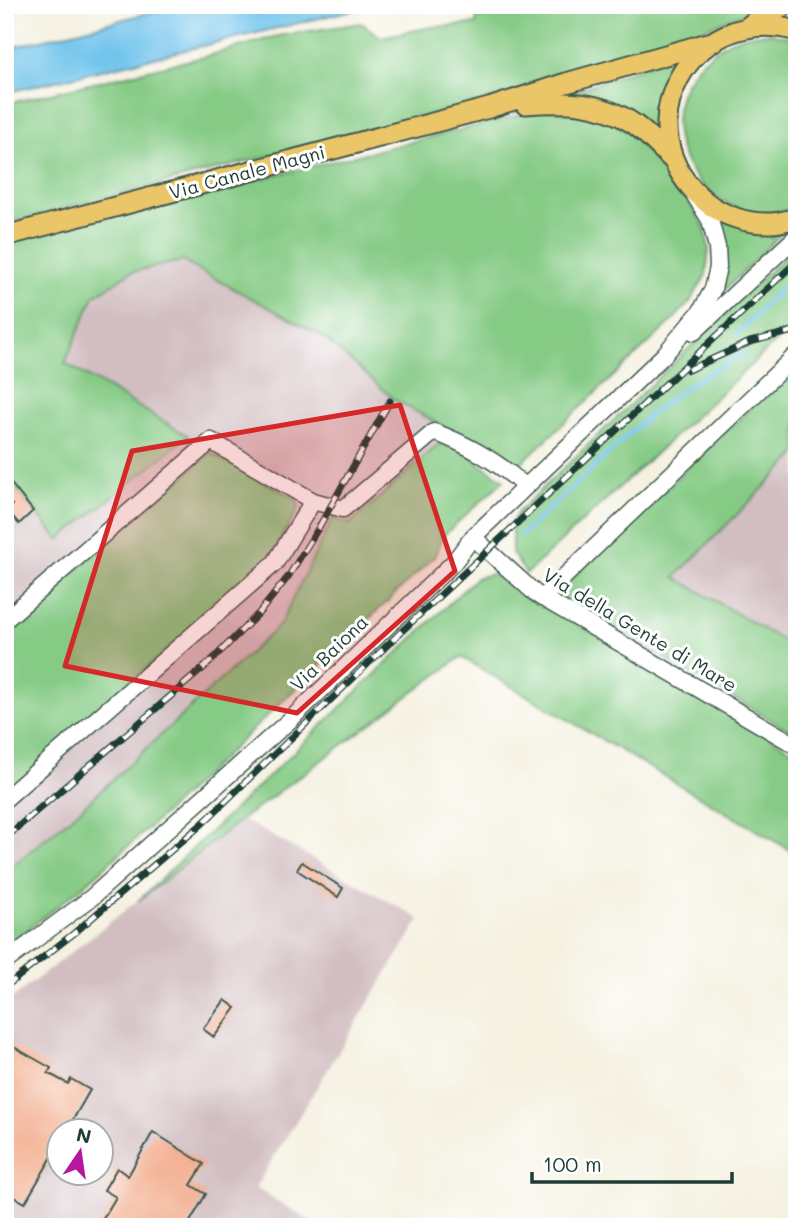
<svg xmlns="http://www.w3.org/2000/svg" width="802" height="1232" font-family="Mali,sans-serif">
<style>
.industrial{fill:#d2bec1;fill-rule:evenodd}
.green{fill:#85cb85;stroke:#52845c;stroke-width:2}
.water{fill:#6fc3eb;stroke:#478090;stroke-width:2}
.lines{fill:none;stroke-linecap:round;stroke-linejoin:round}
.stream{stroke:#6fc3eb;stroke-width:4.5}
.building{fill:#f2ab8a}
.minor-casing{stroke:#3f584e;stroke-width:19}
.major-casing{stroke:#3f584e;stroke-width:23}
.minor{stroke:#fff;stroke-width:16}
.major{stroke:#ebc669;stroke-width:19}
.rail-casing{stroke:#1f3d34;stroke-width:7}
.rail{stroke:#fff;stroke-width:4.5;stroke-dasharray:13;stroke-linecap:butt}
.marked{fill:#d62828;fill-opacity:0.2;stroke:#d62828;stroke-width:5;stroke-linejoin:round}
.labels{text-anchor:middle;stroke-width:6;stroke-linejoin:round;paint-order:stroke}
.street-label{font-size:19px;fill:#1f3d34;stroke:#fff}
</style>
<rect width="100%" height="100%" fill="#fff"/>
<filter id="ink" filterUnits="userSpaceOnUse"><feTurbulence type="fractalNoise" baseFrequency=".0143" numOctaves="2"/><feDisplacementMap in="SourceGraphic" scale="14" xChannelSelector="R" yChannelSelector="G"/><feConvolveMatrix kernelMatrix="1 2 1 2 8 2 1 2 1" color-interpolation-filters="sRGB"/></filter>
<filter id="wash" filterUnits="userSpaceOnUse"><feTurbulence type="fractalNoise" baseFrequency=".00686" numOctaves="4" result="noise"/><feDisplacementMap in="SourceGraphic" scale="28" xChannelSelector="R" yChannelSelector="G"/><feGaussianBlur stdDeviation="1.57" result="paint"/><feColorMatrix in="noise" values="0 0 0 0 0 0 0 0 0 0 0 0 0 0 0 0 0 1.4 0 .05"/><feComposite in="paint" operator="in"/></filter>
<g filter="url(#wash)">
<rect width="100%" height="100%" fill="#f5f1e1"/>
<g class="industrial">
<path d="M 185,219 L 670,264 L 82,808 L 5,872 L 5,261 Z"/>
<path d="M 797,376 L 797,718 L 602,603 Z"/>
<path d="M 242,819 L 420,919 L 255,1188 L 321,1227 L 5,1227 L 5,1004 ZM 60,1130 L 102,1130 L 102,1172 L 60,1172 Z"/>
</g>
<g class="green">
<path d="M 479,5 L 765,5 L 644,52 L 517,92 L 5,224 L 5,104 L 207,56 L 278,36 L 361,23 L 381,37 L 432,27 L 476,24 Z"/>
<path d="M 771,33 L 797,39 L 797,207 C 708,239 635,128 703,61 C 714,50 728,40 744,36 C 752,34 762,34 771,33 Z"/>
<path d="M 686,52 L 672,71 L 663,142 L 581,95 L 568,93 Z"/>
<path d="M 544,109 L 601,116 L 631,132 L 687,199 L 705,228 L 709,249 L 706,275 L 690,302 L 668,325 L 517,467 L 395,400 L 322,336 L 182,261 L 131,272 L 94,296 L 65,363 L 188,436 L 59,540 L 5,476 L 5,242 Z"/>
<path d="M 715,216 L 789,226 L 723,292 L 725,243 Z"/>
<path d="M 797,245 L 797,322 L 526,574 L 512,553 L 512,522 L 518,512 Z"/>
<path d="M 797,364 L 797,454 L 675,577 L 797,649 L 797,735 L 555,594 Z"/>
<path d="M 440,443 L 469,454 L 480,464 L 504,480 L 445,534 L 434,557 L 165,813 L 87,883 L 5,947 L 5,872 L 82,808 L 280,625 L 333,518 L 350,524 Z"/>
<path d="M 211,453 L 296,499 L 299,507 L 271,556 L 16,787 L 6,786 L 5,632 Z"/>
<path d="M 491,574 L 797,753 L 797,854 L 461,657 L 242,819 L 138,901 L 476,578 Z"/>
</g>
<path class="water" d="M 180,5 L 374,5 L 5,93 L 5,49 Z"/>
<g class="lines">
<g class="stream">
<path d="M 738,333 L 797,272"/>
<path d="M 521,535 L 654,411 L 695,381 L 743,354"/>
</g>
</g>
<g id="blocks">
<g class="building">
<path d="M 5,476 L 33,511 L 19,524 L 7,510 L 12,505 L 5,497 Z"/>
<path d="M 302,862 L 343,888 L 338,897 L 297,870 Z"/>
<path d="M 225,1000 L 236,1008 L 214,1037 L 203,1029 Z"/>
<path d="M 5,1042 L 51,1068 L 48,1073 L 68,1084 L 71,1079 L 90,1090 L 67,1130 L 60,1130 L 60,1143 L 25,1203 L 5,1191 Z"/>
<path d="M 153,1132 L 204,1164 L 191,1185 L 206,1194 L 187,1227 L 98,1227 L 116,1197 L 104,1190 L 117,1168 L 128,1176 Z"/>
</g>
</g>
</g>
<g filter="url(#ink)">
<use href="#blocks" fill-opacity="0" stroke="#3f584e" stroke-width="2"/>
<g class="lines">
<defs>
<g id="minor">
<path d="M 694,332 L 797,236"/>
<path d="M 473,537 L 536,594 L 797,746"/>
<path d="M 542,598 L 797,354"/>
<path d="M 5,620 L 211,441 L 313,501"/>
<path d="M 5,799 L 275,563 L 313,501 L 343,509 L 434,432 C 467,444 499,463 525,486"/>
<path d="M 5,962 L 91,898 L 290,720 L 453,563 L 473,537 L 664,355 L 701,311 L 713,289 L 718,267 L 717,247 L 710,220 L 695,196"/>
</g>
<g id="major">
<path d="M 749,26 L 761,16 L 786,5"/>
<path d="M 797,31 C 690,0 619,132 706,202 C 723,216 748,224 771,223 C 779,223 788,220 797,218"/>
<path d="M 525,104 C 563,101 601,101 634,124 C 648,134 661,149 674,161"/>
<path d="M 5,236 L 489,108 L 566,83 L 708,43"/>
</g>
</defs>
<use href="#minor" class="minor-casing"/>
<use href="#major" class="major-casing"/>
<use href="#minor" class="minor"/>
<use href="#major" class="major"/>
<defs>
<g id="rail">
<path d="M 688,370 L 750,342 L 797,330"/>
<path d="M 5,838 L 208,664 L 259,613 L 288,577 L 319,527 L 390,401"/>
<path d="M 5,987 L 73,934 L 202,824 L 402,631 L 797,261"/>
</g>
</defs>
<use href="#rail" class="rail-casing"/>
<use href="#rail" class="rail"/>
</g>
</g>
<path class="marked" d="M 400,405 L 455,571 L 297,713 L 65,666 L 132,451 Z"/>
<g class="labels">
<g class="street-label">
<text transform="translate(247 172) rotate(-15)" y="7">Via Canale Magni</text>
<text transform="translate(640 630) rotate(31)" y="7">Via della Gente di Mare</text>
<text transform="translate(329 653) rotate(-44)" y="7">Via Baiona</text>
</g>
</g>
<rect width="802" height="1232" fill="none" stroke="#fff" stroke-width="28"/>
<g transform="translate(80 1152) rotate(13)"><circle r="33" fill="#ffffff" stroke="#a5b1ae" stroke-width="2"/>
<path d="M0-5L12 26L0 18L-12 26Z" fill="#b5179e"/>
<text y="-10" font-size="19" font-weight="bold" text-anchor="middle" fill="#1f3d34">N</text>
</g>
<path d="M532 1172v10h200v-10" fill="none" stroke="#1f3d34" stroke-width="3.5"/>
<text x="543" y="1172" font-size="21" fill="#1f3d34" stroke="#ffffff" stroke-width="5" paint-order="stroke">100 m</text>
</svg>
